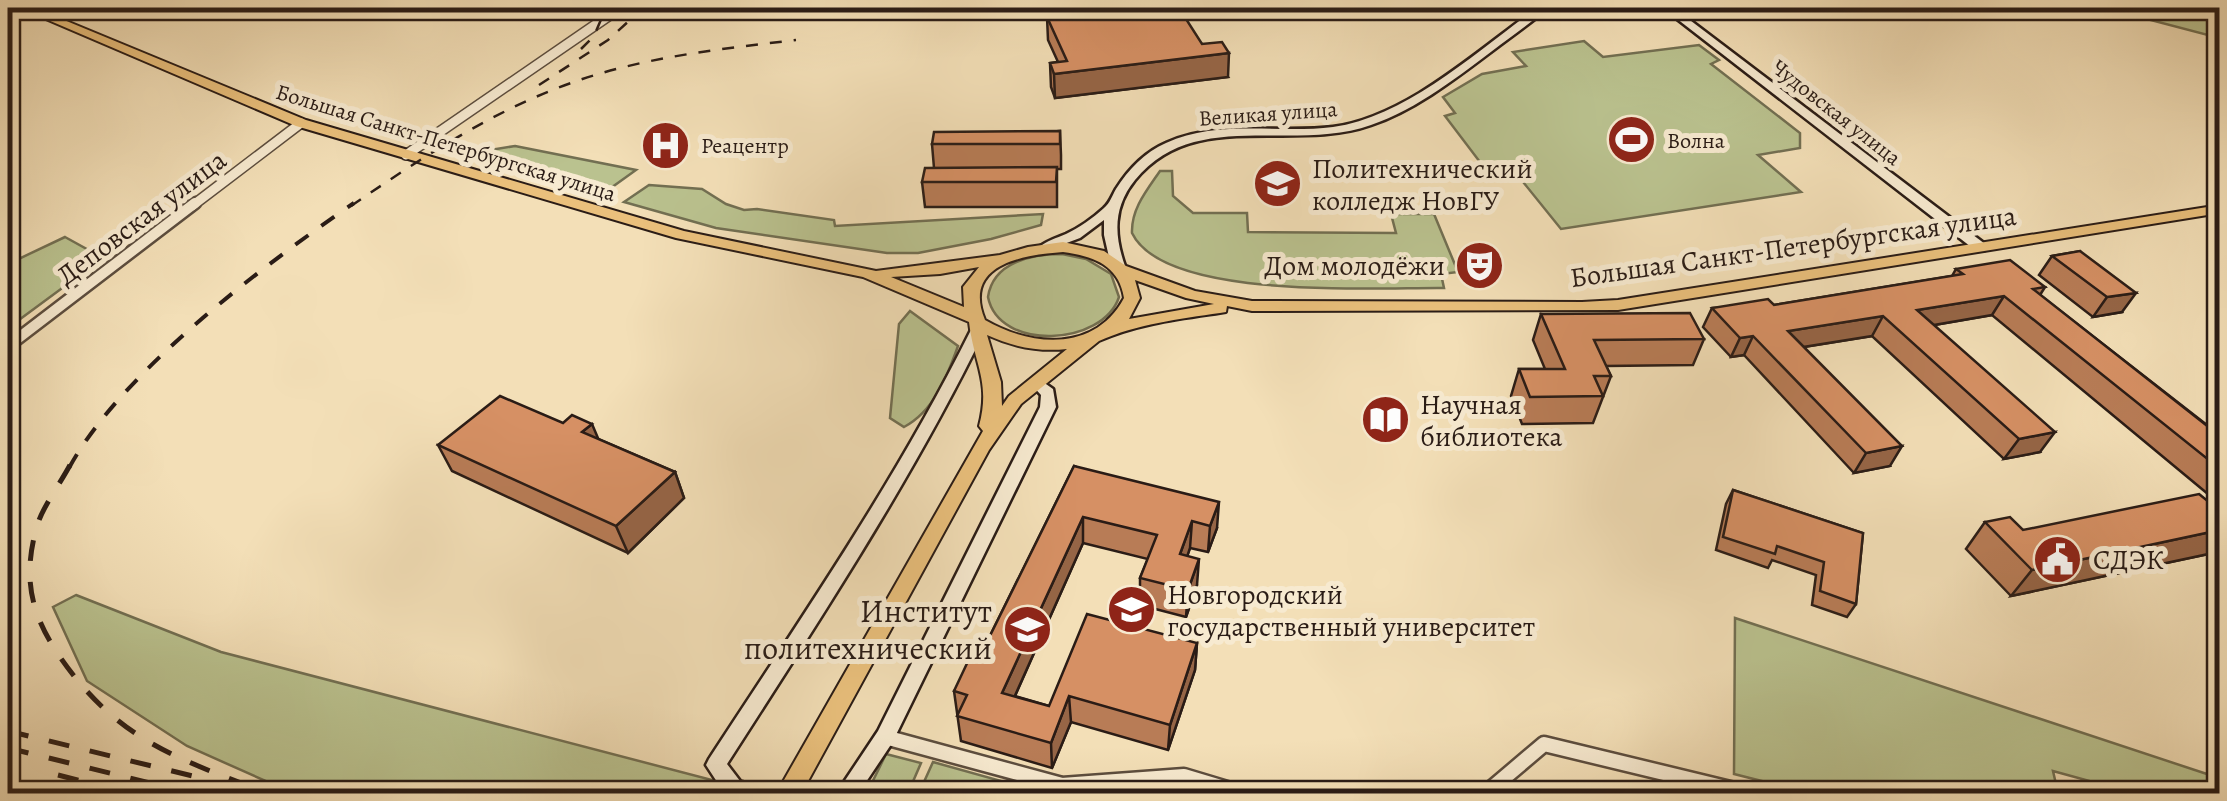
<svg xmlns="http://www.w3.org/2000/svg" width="2227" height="801" font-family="Alegreya,serif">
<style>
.green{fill:#bac28f;stroke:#726f52;stroke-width:2.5}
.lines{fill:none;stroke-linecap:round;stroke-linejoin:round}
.street-far2-casing{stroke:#5c4d3e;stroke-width:12}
.street-far1-casing{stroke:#5c4d3e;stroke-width:15}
.street-casing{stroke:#5c4d3e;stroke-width:19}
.secondary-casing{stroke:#2a1c16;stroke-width:5}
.primary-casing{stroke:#2a1c16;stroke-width:4}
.street-far2{stroke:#f7ead0;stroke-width:9}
.street-far1{stroke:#f7ead0;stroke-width:10}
.street{stroke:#f7ead0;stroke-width:14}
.secondary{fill:#f7ead0;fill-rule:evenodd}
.primary{fill:#eac07c;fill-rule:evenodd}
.rail-far2{stroke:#2a1c16;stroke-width:2.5;stroke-dasharray:12 12;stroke-linecap:butt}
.rail-far1{stroke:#2a1c16;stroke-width:4;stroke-dasharray:16 16;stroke-linecap:butt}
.rail{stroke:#2a1c16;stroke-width:5;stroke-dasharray:21 21;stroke-linecap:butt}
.wall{fill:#b87c56;stroke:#2a1c16;stroke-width:2.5}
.shaded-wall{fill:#966546;stroke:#2a1c16;stroke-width:2.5}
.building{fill:#d69064;stroke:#2a1c16;stroke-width:2.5}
.labels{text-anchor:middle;stroke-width:10;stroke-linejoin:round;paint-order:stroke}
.far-street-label{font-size:22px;fill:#2a1c16;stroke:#f7ead0}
.far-poi-label{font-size:22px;fill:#2a1c16;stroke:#f7ead0;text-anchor:start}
.poi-label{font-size:28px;fill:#2a1c16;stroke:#f7ead0;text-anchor:start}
.street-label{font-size:28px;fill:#2a1c16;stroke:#f7ead0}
.near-poi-label{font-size:32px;fill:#2a1c16;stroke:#f7ead0;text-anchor:end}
</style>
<rect width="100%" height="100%" fill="#f3dfb7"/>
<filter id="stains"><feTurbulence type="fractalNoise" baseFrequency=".002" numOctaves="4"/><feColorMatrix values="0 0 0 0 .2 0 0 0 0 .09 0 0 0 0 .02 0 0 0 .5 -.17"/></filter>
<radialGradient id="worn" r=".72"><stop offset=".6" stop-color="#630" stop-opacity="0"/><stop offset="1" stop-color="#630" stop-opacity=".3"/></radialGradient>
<g class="green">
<path d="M 2105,8 L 2219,8 L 2219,38 Z"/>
<path d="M 1584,41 L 1603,57 L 1699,45 L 1719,60 L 1711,64 L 1800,133 L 1800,148 L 1758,155 L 1801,192 L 1561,229 L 1511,167 L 1486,170 L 1445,116 L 1455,113 L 1443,97 L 1482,74 L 1526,66 L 1513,52 Z"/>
<path d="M 515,146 L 636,170 L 601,195 L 472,153 Z"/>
<path d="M 1160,171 L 1172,171 L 1173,196 L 1193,213 L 1247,213 L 1248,232 L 1396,233 L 1391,214 L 1434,214 L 1458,272 L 1441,274 L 1444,288 C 1377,287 1165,301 1132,233 C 1131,209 1147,190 1160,171 Z"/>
<path d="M 649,185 L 702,189 L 726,204 L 744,210 L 757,209 L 834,220 L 835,226 L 1043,214 L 1041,225 L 991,239 L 918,253 L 887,253 L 716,228 L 624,202 Z"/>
<path d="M 65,237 L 103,258 L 8,328 L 8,264 Z"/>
<path d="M 1062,254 L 1086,259 L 1111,274 L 1119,297 C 1103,346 999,352 988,297 C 993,262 1032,254 1062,254 Z"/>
<path d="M 910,311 L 958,346 C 947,377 934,411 904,427 L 890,418 L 899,324 Z"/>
<path d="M 76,595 L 221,652 L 712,780 L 718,793 L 301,794 L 286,790 L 187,746 L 87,681 L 53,607 Z"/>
<path d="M 1735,618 L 2219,778 L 2219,793 L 2133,793 L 2053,771 L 2058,793 L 1813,794 L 1734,774 Z"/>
<path d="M 886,754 L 921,763 L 908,793 L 867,793 Z"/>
<path d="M 933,762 L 1044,793 L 919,793 Z"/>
</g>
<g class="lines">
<defs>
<g id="street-far2">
<path d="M 406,155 L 620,8"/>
<path d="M 192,206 L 301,123"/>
</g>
<path id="street-far1" d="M 8,346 L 195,203"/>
<g id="street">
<path d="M 885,737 L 1062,785 L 1184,776 L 1244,794"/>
<path d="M 1485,794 L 1544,744 L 1751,794"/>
</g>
<g id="secondary">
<path d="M 1537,8 L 1548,8 C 1533,21 1516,33 1500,45 C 1460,75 1418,109 1371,125 C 1293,153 1194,107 1135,180 C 1113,207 1114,235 1125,266 L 1123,269 L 1113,269 L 1111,266 L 1104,235 L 1104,220 L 1080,238 L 1045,251 L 1039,247 C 1047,241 1056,238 1066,234 C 1079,228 1093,218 1104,208 C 1110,203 1112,196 1116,189 C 1128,170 1145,152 1166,143 C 1218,119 1279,134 1333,127 C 1407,117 1478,50 1537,8 Z"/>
<path d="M 1663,8 L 1674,8 L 1985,244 L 1986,247 L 1985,250 L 1975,250 Z"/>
<path d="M 978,326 L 985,330 C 911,482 818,622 727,764 L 740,781 L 756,787 L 759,794 L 725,794 L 706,765 L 709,759 C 801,618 896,481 971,330 Z"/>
<path d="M 1036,377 L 1053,389 L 1056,407 L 892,743 L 858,794 L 836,794 L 878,731 L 1040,407 L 1041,395 L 1029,382 Z"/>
</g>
<path id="primary" d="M 20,8 L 35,8 L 306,120 L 684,231 L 876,271 L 1000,255 L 1028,247 L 1063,242 L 1104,251 L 1126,266 L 1195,291 L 1252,301 L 1582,302 L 1618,300 L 2220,205 L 2220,213 L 1618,310 L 1252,311 L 1227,306 L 1226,312 L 1220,313 C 1179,319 1137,324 1099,341 L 1021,404 L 989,450 L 801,794 L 776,794 L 983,431 L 979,426 C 991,381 974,365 969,322 L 863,277 L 676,238 L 296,126 ZM 1063,252 C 1093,256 1119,265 1124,298 C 1095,352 1032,347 985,320 C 962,265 1021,255 1063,252 ZM 979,267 L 963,287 L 964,307 L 891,277 L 940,274 ZM 1135,280 L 1186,298 L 1214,304 L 1129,319 L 1140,298 ZM 987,335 C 1013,347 1039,352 1067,349 L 1009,396 L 1002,406 L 1001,382 Z"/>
</defs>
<use href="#street-far2" class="street-far2-casing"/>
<use href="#street-far1" class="street-far1-casing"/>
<use href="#street" class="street-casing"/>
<use href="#secondary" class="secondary-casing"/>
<use href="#primary" class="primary-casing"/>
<use href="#street-far2" class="street-far2"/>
<use href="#street-far1" class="street-far1"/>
<use href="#street" class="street"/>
<use href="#secondary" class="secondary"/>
<use href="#primary" class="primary"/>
<g class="rail-far2">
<path d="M 581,49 L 594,36 L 606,8"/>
<path d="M 539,85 L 608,40 L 643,8"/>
<path d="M 351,206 C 420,159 492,111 571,83 C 643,57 720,49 796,40"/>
</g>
<path class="rail-far1" d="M 69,468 C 121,372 264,265 354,203"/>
<g class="rail">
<path d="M 70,465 C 60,484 43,506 37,526 C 22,578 31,615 60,657 C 119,742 178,758 269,794"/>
<path d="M 8,731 L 205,779"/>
<path d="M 8,748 L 195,794"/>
<path d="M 58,775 L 131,794"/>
</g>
</g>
<g class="wall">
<path d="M 1047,17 L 1202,44 L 1228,77 L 1055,98 L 1051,87 L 1050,63 L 1058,62 L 1048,40 Z"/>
<path d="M 1060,131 L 1061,155 L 1061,169 L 1057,169 L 1057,207 L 925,207 L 922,182 L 934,168 L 932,144 Z"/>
<path d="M 2080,251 L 2122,312 L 2093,317 L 2039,275 L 2052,256 Z"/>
<path d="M 1956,269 L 2045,287 L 2040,295 L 2220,435 L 2220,504 L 1992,315 L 1934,325 L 2040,452 L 2004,459 L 1872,336 L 1804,347 L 1890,466 L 1854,473 L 1744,355 L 1731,357 L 1703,327 L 1712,308 L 1774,305 L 1952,276 Z"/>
<path d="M 1541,314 L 1704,339 L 1693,365 L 1606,366 L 1611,376 L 1593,423 L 1522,424 L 1511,396 L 1519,369 L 1545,369 L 1533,340 Z"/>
<path d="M 598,439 L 675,472 L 684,498 L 628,553 L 452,471 L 438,445 Z"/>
<path d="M 1074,466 L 1217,528 L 1208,552 L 1190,548 L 1187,556 L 1197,585 L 1186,617 L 1140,605 L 1140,578 L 1148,559 L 1083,543 L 1015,696 L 1049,706 L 1197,643 L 1195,670 L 1168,750 L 1071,722 L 1052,768 L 961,741 L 954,691 L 978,660 Z"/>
<path d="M 1733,490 L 1863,533 L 1856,604 L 1847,617 L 1812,605 L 1816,575 L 1772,560 L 1768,568 L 1716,550 L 1726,504 Z"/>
<path d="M 1985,522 L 2023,530 L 2213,553 L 2011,596 L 1966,549 Z"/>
</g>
<g class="shaded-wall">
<path d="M 1229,53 L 1228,77 L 1055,98 L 1054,74 Z"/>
<path d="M 2136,293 L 2122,312 L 2093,317 L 2107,297 Z"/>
<path d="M 2004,296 L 1992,315 L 1905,330 L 1917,310 Z"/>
<path d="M 1883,316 L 1872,336 L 1778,351 L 1788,331 Z"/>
<path d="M 1753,336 L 1744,355 L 1731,357 L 1740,338 Z"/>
<path d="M 592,424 L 603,450 L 582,432 Z"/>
<path d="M 2055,432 L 2040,452 L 2004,459 L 2019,439 Z"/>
<path d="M 1902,446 L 1890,466 L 1854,473 L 1866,453 Z"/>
<path d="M 675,472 L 684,498 L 628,553 L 616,526 Z"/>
<path d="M 1219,502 L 1217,528 L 1208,552 L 1210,526 Z"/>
<path d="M 1083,517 L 1083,543 L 1005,718 L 1002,693 Z"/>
<path d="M 1192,521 L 1190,548 L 1179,581 L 1180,554 Z"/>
<path d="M 2220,530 L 2220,546 L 2213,553 L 2011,596 L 2032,570 Z"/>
<path d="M 1199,559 L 1197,585 L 1186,617 L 1188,590 Z"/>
<path d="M 1197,643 L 1195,670 L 1168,750 L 1170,725 Z"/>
<path d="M 1069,696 L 1071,722 L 1052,768 L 1051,743 Z"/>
</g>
<g class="building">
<path d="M 1134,8 L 1179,8 L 1202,44 L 1222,42 L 1229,53 L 1054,74 L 1050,63 L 1067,61 L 1047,17 Z"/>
<path d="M 1060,131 L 1060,144 L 932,144 L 934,132 Z"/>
<path d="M 1057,167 L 1056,182 L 922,182 L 925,168 Z"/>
<path d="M 2080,251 L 2136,293 L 2107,297 L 2052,256 Z"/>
<path d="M 2010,260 L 2045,287 L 2033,289 L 2220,436 L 2220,469 L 2004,296 L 1917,310 L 2055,432 L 2019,439 L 1883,316 L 1788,331 L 1902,446 L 1866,453 L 1753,336 L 1740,338 L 1712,308 L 1768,299 L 1774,305 L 1963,274 L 1956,269 Z"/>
<path d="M 1690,313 L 1704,339 L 1594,340 L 1611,376 L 1594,376 L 1603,396 L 1530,397 L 1519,369 L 1565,369 L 1541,314 Z"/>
<path d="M 500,396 L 563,423 L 572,415 L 592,424 L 582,432 L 675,472 L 616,526 L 438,445 Z"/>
<path d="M 1074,466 L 1219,502 L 1210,526 L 1192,521 L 1180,554 L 1199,559 L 1188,590 L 1140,578 L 1157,535 L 1083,517 L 1002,693 L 1049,706 L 1087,614 L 1197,643 L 1170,725 L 1069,696 L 1051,743 L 957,716 L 967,695 L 954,691 L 970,657 L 978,660 Z"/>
<path d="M 1733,490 L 1863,533 L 1856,604 L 1820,591 L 1824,562 L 1777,546 L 1775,554 L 1723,537 Z"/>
<path d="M 2199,494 L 2220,511 L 2220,530 L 2032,570 L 1985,522 L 2010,517 L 2023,530 Z"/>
</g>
<defs>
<symbol id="stadium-disc" viewBox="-11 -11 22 22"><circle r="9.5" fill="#8f2418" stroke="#f7ead0"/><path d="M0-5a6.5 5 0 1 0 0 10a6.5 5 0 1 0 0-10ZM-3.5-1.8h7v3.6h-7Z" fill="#fff"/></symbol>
<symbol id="hospital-disc" viewBox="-11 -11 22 22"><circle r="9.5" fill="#8f2418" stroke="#f7ead0"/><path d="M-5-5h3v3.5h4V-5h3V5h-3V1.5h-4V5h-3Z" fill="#fff"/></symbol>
<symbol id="university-disc" viewBox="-11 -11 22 22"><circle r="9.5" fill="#8f2418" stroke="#f7ead0"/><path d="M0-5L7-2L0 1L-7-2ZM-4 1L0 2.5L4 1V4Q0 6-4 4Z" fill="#fff"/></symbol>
<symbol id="theatre-disc" viewBox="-11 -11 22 22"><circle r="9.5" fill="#8f2418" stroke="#f7ead0"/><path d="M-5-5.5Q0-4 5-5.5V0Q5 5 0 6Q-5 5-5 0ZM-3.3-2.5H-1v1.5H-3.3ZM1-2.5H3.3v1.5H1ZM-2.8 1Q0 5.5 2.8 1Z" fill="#fff"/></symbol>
<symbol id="library-disc" viewBox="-11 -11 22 22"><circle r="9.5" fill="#8f2418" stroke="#f7ead0"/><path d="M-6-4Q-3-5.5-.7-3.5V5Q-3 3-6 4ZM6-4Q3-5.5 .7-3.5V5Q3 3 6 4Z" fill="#fff"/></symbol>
<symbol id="civic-disc" viewBox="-11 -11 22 22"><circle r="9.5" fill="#8f2418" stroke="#f7ead0"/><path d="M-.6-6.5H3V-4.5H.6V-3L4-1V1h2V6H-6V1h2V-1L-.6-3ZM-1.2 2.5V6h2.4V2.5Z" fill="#fff"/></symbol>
</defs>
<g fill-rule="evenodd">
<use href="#stadium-disc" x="1604" y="112" width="55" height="55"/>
<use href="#hospital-disc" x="638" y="118" width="55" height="55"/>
<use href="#university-disc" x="1250" y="156" width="55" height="55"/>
<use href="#theatre-disc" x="1452" y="238" width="55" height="55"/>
<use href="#library-disc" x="1358" y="392" width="55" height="55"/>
<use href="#civic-disc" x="2030" y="532" width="55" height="55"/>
<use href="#university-disc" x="1104" y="582" width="55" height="55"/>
<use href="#university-disc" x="1000" y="602" width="55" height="55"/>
</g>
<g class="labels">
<g class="far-street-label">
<text transform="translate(1837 112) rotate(38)" y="8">Чудовская улица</text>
<text transform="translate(1268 113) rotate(-4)" y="8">Великая улица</text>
<text transform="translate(446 142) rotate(17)" y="8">Большая Санкт-Петербургская улица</text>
</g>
<g class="far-poi-label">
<text x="1667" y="148">Волна</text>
<text x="701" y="153">Реацентр</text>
</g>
<g class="poi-label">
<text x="1312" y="178">Политехнический<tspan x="1312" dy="32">колледж НовГУ</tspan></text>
<text x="1445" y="275" text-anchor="end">Дом молодёжи</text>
<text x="1420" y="414">Научная<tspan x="1420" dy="32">библиотека</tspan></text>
<text x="2093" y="569">СДЭК</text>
<text x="1167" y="604">Новгородский<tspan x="1167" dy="32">государственный университет</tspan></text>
</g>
<g class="street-label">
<text transform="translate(141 217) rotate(-37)" y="10">Деповская улица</text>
<text transform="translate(1793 246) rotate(-8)" y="10">Большая Санкт-Петербургская улица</text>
</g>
<g class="near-poi-label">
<text x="992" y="622">Институт<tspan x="992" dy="37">политехнический</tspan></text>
</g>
</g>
<rect width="2227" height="801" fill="none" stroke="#f3dfb7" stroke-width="40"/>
<rect x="10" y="10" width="2207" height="781" fill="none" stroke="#2a1c16" stroke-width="5"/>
<rect x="20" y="20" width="2187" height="761" fill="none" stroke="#2a1c16" stroke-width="2.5"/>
<rect width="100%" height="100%" filter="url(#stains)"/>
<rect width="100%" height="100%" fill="url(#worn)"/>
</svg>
